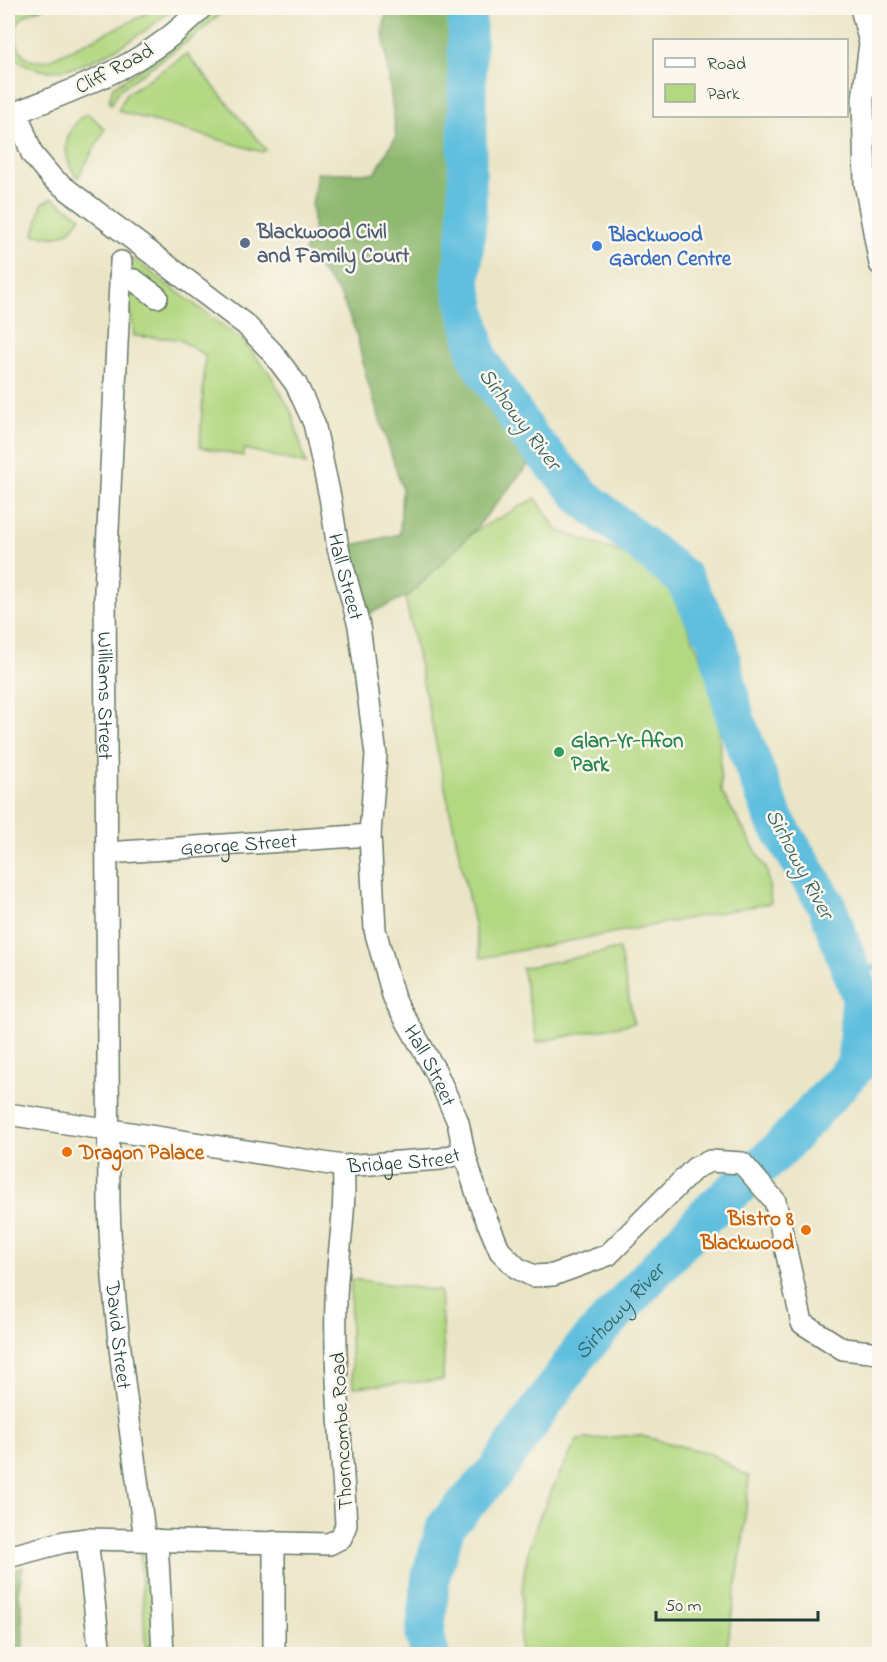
<svg xmlns="http://www.w3.org/2000/svg" width="887" height="1662" font-family="'Indie Flower',sans-serif">
<style>
.green{fill:#b3d882;stroke:#698a5b;stroke-width:1.5}
.forest{fill:#8eb870;stroke:#567a52;stroke-width:1.5}
.lines{fill:none;stroke-linecap:round;stroke-linejoin:round}
.stream{stroke:#60bfde;stroke-width:7}
.river{stroke:#60bfde;stroke-width:39}
.street-casing{stroke:#667867;stroke-width:24}
.street{stroke:#fff;stroke-width:21}
.service-dot{fill:#5c6f8a;stroke:#fbf7ec;stroke-width:2}
.shop-dot{fill:#3f7fe0;stroke:#fbf7ec;stroke-width:2}
.leisure-dot{fill:#2e9e5b;stroke:#fbf7ec;stroke-width:2}
.food-dot{fill:#e8710a;stroke:#fbf7ec;stroke-width:2}
.labels{text-anchor:middle;stroke-width:5;stroke-linejoin:round;paint-order:stroke}
.street-label{font-size:21px;fill:#1f3d34;stroke:#fbf7ec}
.service-label{font-size:21px;font-weight:bold;fill:#4e5e75;stroke:#fbf7ec;text-anchor:start}
.shop-label{font-size:21px;font-weight:bold;fill:#366cbe;stroke:#fbf7ec;text-anchor:start}
.leisure-label{font-size:21px;font-weight:bold;fill:#27864d;stroke:#fbf7ec;text-anchor:start}
.food-label{font-size:21px;font-weight:bold;fill:#c56008;stroke:#fbf7ec;text-anchor:start}
.water-label{font-size:22px;font-style:italic;fill:#2f5e5e;stroke:#fbf7ec}
</style>
<rect width="100%" height="100%" fill="#fbf7ec"/>
<filter id="ink" filterUnits="userSpaceOnUse"><feTurbulence type="fractalNoise" baseFrequency=".0167" numOctaves="2"/><feDisplacementMap in="SourceGraphic" scale="12" xChannelSelector="R" yChannelSelector="G"/><feConvolveMatrix kernelMatrix="1 2 1 2 8 2 1 2 1" color-interpolation-filters="sRGB"/></filter>
<filter id="wash" filterUnits="userSpaceOnUse"><feTurbulence type="fractalNoise" baseFrequency=".008" numOctaves="4" result="noise"/><feDisplacementMap in="SourceGraphic" scale="24" xChannelSelector="R" yChannelSelector="G"/><feGaussianBlur stdDeviation="1.35" result="paint"/><feColorMatrix in="noise" values="0 0 0 0 0 0 0 0 0 0 0 0 0 0 0 0 0 1.4 0 .05"/><feComposite in="paint" operator="in"/></filter>
<g filter="url(#wash)">
<rect width="100%" height="100%" fill="#ebe5c7"/>
<g class="green">
<path d="M 21,8 L 43,8 C 37,10 27,13 22,18 C 9,31 17,58 35,61 C 39,62 44,60 49,60 L 140,17 L 154,8 L 174,8 C 145,33 82,77 41,70 C 32,69 23,63 15,59 C 7,41 5,21 21,8 Z"/>
<path d="M 214,8 L 227,8 L 194,37 L 119,90 L 111,105 L 109,101 L 113,87 L 170,50 L 196,28 Z"/>
<path d="M 187,54 L 266,150 L 262,152 L 118,111 L 126,94 Z"/>
<path d="M 88,114 C 95,117 98,124 105,129 L 78,178 C 65,163 62,143 73,127 C 78,120 80,116 88,114 Z"/>
<path d="M 52,198 L 81,217 C 68,237 58,239 34,234 L 42,204 Z"/>
<path d="M 132,258 L 242,340 L 270,374 L 292,413 L 306,464 L 245,449 L 243,456 L 200,447 L 205,355 L 179,339 L 134,336 C 133,322 129,312 127,299 L 132,293 L 164,293 L 131,269 Z"/>
<path d="M 536,498 L 557,530 L 661,567 L 704,664 L 719,716 L 721,791 L 767,870 L 771,903 L 481,958 L 405,597 L 411,594 L 473,532 Z"/>
<path d="M 619,949 L 634,1023 L 537,1042 L 522,968 Z"/>
<path d="M 351,1279 L 440,1291 L 444,1353 L 443,1380 L 353,1387 L 350,1338 Z"/>
<path d="M 638,1435 L 711,1454 L 749,1477 L 743,1539 L 726,1654 L 520,1654 C 521,1618 520,1580 530,1545 C 539,1511 561,1472 577,1440 Z"/>
<path d="M 140,1553 L 146,1553 L 151,1559 L 157,1654 L 146,1654 Z"/>
</g>
<g class="forest">
<path d="M 387,8 L 450,8 L 449,268 L 463,356 L 528,465 L 473,532 L 411,594 L 369,614 L 349,546 L 400,534 L 402,488 L 366,376 L 356,332 L 340,294 L 304,251 L 314,235 L 312,205 L 317,173 L 375,173 L 396,136 L 383,31 Z"/>
<path d="M 23,1567 L 18,1591 L 22,1610 L 23,1644 L 21,1654 L 8,1654 L 8,1571 Z"/>
</g>
<g class="lines">
<path class="stream" d="M 854,976 L 880,965"/>
<path class="river" id="s1" d="M 430,1654 L 425,1636 L 431,1575 L 446,1526 L 496,1471 L 580,1352 L 707,1214 L 778,1151 L 856,1066 L 861,996 L 826,904 L 774,819 L 736,721 L 716,638 L 683,578 L 584,498 L 531,439 L 478,359 L 461,282 L 467,222 L 467,8"/>
</g>
</g>
<g filter="url(#ink)">
<g class="lines">
<defs>
<g id="street">
<path id="s2" d="M 201,8 C 150,63 85,86 17,112 L 32,154 L 52,178 L 246,325 L 272,352 L 296,384 L 314,423 L 330,497 L 338,548 L 359,626 L 376,755 L 370,835 L 375,930 L 394,999 L 436,1072 L 458,1122 L 464,1152 L 480,1204 L 500,1251 L 517,1268 L 533,1276 L 553,1275 L 608,1255 L 695,1168 L 710,1161 L 742,1163 L 775,1201 L 802,1323 L 843,1349 L 880,1353"/>
<path d="M 861,8 L 870,43 L 863,99 L 865,183 L 880,264"/>
<path id="s3" d="M 121,262 L 105,591 L 109,1204 C 112,1317 131,1429 145,1540"/>
<path d="M 120,279 L 134,280 L 157,297"/>
<path id="s4" d="M 107,853 L 370,835"/>
<path id="s5" d="M 8,1114 L 343,1166 L 441,1159 L 464,1152"/>
<path d="M 87,1539 L 100,1654"/>
<path d="M 157,1540 L 163,1654"/>
<path d="M 8,1557 L 64,1542 L 87,1539 L 329,1544 L 341,1538 L 346,1525 C 342,1450 334,1374 336,1299 C 337,1255 347,1211 343,1166"/>
<path d="M 274,1654 L 274,1542"/>
</g>
</defs>
<use href="#street" class="street-casing"/>
<use href="#street" class="street"/>
</g>
</g>
<circle class="service-dot" cx="245" cy="243" r="6"/>
<circle class="shop-dot" cx="597" cy="246" r="6"/>
<circle class="leisure-dot" cx="559" cy="752" r="6"/>
<g class="food-dot">
<circle cx="67" cy="1152" r="6"/>
<circle cx="806" cy="1230" r="6"/>
</g>
<g class="labels">
<g class="street-label">
<text transform="translate(114 68) rotate(-28)" y="7">Cliff Road</text>
<text dy="7" stroke="none"><textPath href="#s2" startOffset="810">Hall Street</textPath></text>
<text dy="7" stroke="none"><textPath href="#s3" startOffset="434">Williams Street</textPath></text>
<text dy="7" stroke="none"><textPath href="#s4" startOffset="132">George Street</textPath></text>
<text dy="7" stroke="none"><textPath href="#s2" startOffset="1314">Hall Street</textPath></text>
<text dy="7" stroke="none"><textPath href="#s5" startOffset="400">Bridge Street</textPath></text>
<text dy="7" stroke="none"><textPath href="#s3" startOffset="1074">David Street</textPath></text>
<text transform="translate(341 1431) rotate(-93)" y="7">Thorncombe Road</text>
</g>
<g class="service-label">
<text x="257" y="238">Blackwood Civil<tspan x="257" dy="24">and Family Court</tspan></text>
</g>
<g class="shop-label">
<text x="609" y="241">Blackwood<tspan x="609" dy="24">Garden Centre</tspan></text>
</g>
<g class="leisure-label">
<text x="571" y="747">Glan-Yr-Afon<tspan x="571" dy="24">Park</tspan></text>
</g>
<g class="food-label">
<text x="79" y="1159">Dragon Palace</text>
<text x="794" y="1225" text-anchor="end">Bistro 8<tspan x="794" dy="24">Blackwood</tspan></text>
</g>
<g class="water-label">
<text transform="translate(521 418) rotate(53)" y="8">Sirhowy River</text>
<text transform="translate(801 863) rotate(62)" y="8">Sirhowy River</text>
<text dy="8" stroke="none"><textPath href="#s1" startOffset="408">Sirhowy River</textPath></text>
</g>
</g>
<rect width="887" height="1662" fill="none" stroke="#fbf7ec" stroke-width="30"/>
<rect x="653" y="39" width="195" height="78" fill="#fbf7ec" stroke="#a3ada2" stroke-width="1.5"/>
<rect x="665" y="58" width="30" height="9" fill="#ffffff" stroke="#a3ada2" stroke-width="1.5"/>
<text x="707" y="69" font-size="18" fill="#1f3d34">Road</text>
<rect x="665" y="84" width="30" height="18" fill="#b3d882" stroke="#a3ada2" stroke-width="1.5"/>
<text x="707" y="99" font-size="18" fill="#1f3d34">Park</text>
<path d="M656 1611v9h162v-9" fill="none" stroke="#1f3d34" stroke-width="3"/>
<text x="665" y="1611" font-size="18" fill="#1f3d34" stroke="#fbf7ec" stroke-width="4.5" paint-order="stroke">50 m</text>
</svg>
